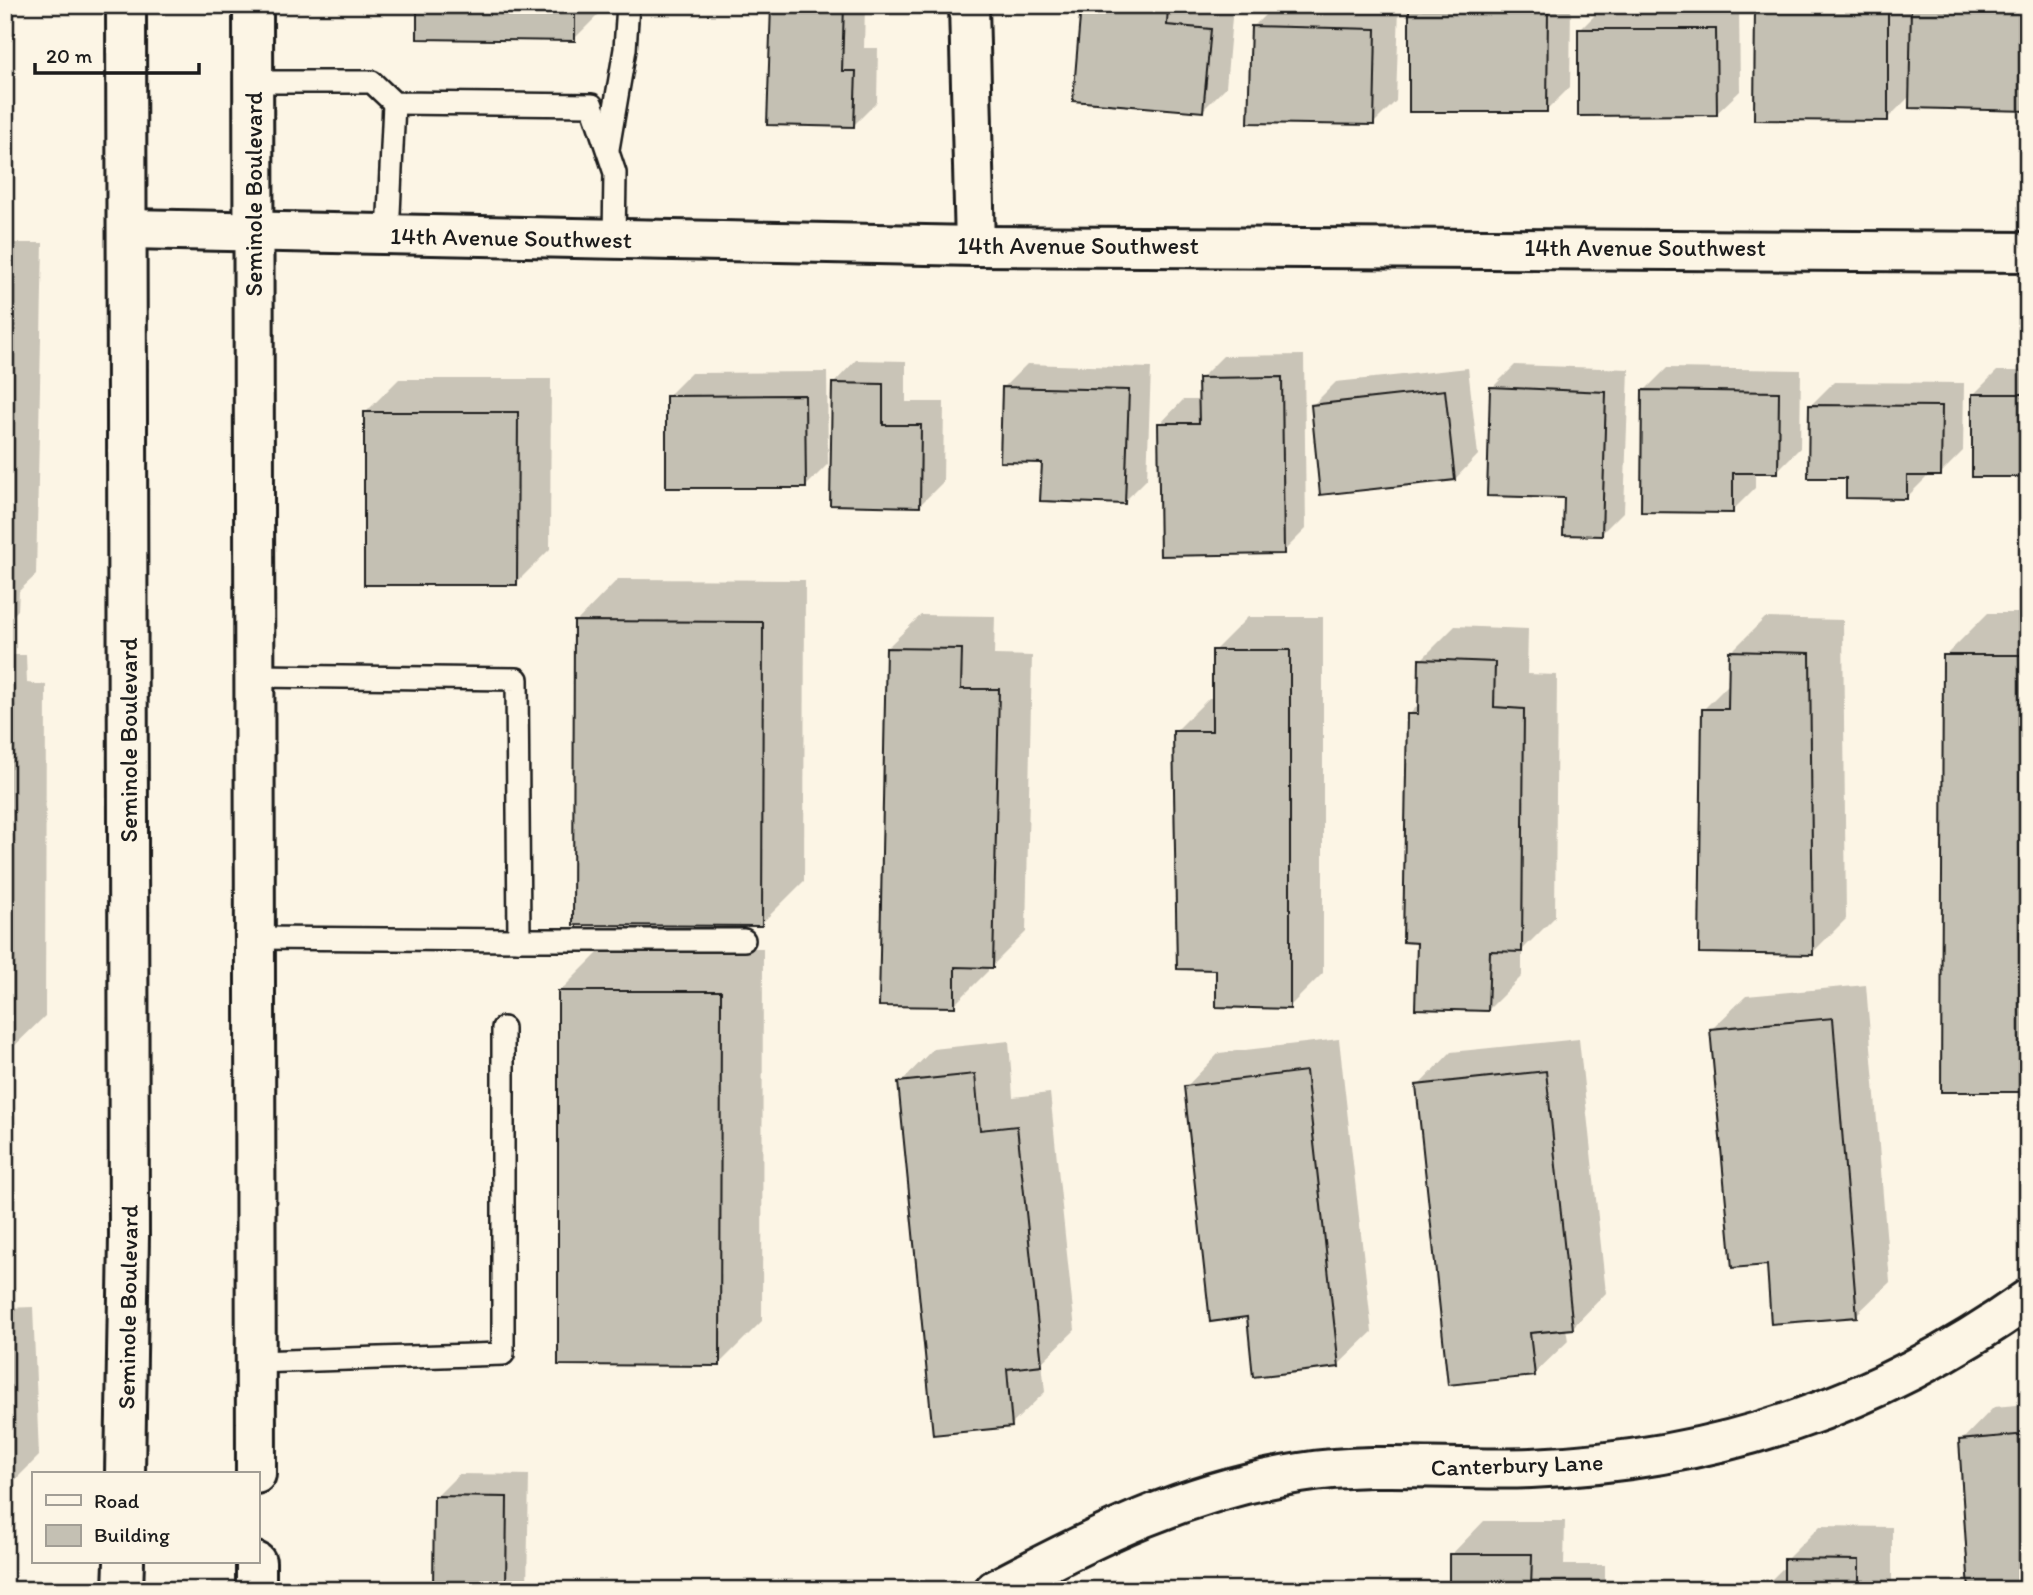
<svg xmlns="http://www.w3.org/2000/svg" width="2033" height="1595" font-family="Itim,sans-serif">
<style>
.shadow{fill:#0003}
.building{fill:#c4c0b3;stroke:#1c1c1c;stroke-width:2}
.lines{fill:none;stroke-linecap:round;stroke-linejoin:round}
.service-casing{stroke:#1c1c1c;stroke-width:26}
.minor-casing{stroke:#1c1c1c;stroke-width:44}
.primary-casing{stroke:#1c1c1c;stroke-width:44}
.service{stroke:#fcf5e5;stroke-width:21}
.minor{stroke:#fcf5e5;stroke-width:38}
.primary{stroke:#fcf5e5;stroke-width:38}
.labels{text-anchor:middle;stroke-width:6;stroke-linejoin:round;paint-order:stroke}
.street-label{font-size:24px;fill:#1c1c1c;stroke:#fcf5e5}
</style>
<rect width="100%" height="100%" fill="#fcf5e5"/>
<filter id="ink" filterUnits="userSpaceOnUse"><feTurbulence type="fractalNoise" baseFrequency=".0143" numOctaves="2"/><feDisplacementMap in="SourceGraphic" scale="14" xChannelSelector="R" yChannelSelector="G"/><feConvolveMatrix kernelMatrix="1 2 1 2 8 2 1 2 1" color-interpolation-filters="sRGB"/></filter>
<g filter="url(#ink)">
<g class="shadow">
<path d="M 419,5 L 608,5 L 574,39 Z"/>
<path d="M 773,5 L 865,5 L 864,48 L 878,48 L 877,102 L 853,126 Z"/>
<path d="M 1083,5 L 1233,6 L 1226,87 L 1203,110 Z"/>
<path d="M 1275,5 L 1399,7 L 1396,101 L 1373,124 L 1253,27 Z"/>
<path d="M 1415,5 L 1571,5 L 1570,87 L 1547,110 L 1411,9 Z"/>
<path d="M 1757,5 L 1910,5 L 1910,11 L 1916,5 L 2028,5 L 2028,109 L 1911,95 L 1887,119 Z"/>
<path d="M 1603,7 L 1739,7 L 1740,91 L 1716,114 L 1580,30 Z"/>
<path d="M 5,243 L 43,243 L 36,575 L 19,591 L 18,610 L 5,623 Z"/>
<path d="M 1304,355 L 1306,529 L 1283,552 L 1160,424 L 1183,400 L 1201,400 L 1200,379 L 1223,356 Z"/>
<path d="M 856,360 L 906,361 L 906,402 L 944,402 L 943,482 L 920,505 L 833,384 Z"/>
<path d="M 1027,364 L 1151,368 L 1147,479 L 1124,502 L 1043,461 L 1004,387 Z"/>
<path d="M 1515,365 L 1629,369 L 1624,511 L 1601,534 L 1566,497 L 1492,388 Z"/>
<path d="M 1468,368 L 1478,455 L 1455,479 L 1313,405 L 1336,382 Z"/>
<path d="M 1667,368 L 1801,370 L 1800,448 L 1777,471 L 1755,471 L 1755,488 L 1732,511 L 1644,391 Z"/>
<path d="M 1997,371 L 2028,371 L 2028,475 L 1973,395 Z"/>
<path d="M 827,372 L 828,464 L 805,487 L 668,396 L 691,373 Z"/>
<path d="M 399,379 L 551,379 L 550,549 L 516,583 L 365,413 Z"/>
<path d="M 1834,382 L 1964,383 L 1963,451 L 1940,474 L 1930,474 L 1906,498 L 1811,405 Z"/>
<path d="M 618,579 L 805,580 L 804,881 L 761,924 L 576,622 Z"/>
<path d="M 1988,613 L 2028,613 L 2028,1091 L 1945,656 Z"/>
<path d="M 921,615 L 995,616 L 994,655 L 1032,656 L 1026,932 L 992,966 L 988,966 L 988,971 L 954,1005 L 887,648 Z"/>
<path d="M 1248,617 L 1323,617 L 1323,973 L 1289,1007 L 1218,968 L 1175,732 L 1209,698 L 1214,698 L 1214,651 Z"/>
<path d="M 1765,618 L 1843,620 L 1846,919 L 1812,953 L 1704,709 L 1730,683 L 1731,652 Z"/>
<path d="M 1455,626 L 1528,629 L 1527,674 L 1557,675 L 1555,917 L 1522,950 L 1522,976 L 1488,1010 L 1418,942 L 1409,715 L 1420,703 L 1421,660 Z"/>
<path d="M 5,655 L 26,655 L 27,683 L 46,685 L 45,1016 L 5,1055 Z"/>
<path d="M 603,948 L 763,948 L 762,1321 L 719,1364 L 560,991 Z"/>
<path d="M 1866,985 L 1890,1282 L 1856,1315 L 1769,1263 L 1712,1029 L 1746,996 Z"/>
<path d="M 1339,1039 L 1372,1332 L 1338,1365 L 1248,1315 L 1186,1087 L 1219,1053 Z"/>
<path d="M 1579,1039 L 1606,1293 L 1573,1327 L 1566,1328 L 1568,1341 L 1534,1374 L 1418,1086 L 1451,1052 Z"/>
<path d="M 1009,1041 L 1013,1097 L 1050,1093 L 1075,1330 L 1042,1362 L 1045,1392 L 1011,1425 L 900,1083 L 933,1049 Z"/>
<path d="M 33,1307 L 39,1456 L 5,1490 L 5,1308 Z"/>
<path d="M 2028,1404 L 2028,1590 L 1961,1441 L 1994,1407 Z"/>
<path d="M 459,1474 L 529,1475 L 527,1590 L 435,1590 L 436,1497 Z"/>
<path d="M 1484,1521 L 1565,1521 L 1564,1565 L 1605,1565 L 1605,1590 L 1450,1590 L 1451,1555 Z"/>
<path d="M 1820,1526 L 1892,1527 L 1892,1590 L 1761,1590 L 1782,1569 L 1786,1569 L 1786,1560 Z"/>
</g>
<g class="building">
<path d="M 417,5 L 575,5 L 575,41 L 417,39 Z"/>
<path d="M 771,5 L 844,5 L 842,71 L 856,71 L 854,127 L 767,125 Z"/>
<path d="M 1081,5 L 1168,5 L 1167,25 L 1211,29 L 1203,112 L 1073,101 Z"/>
<path d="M 1755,5 L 1888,5 L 1888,121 L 1754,120 Z"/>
<path d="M 1911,7 L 2028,10 L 2028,111 L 1909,108 Z"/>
<path d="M 1409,8 L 1548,9 L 1547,112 L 1409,112 Z"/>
<path d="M 1251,26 L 1376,29 L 1374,125 L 1248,123 Z"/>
<path d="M 1578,29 L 1716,29 L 1717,115 L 1578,116 Z"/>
<path d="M 1282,377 L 1284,554 L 1160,556 L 1158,423 L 1199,423 L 1198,378 Z"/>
<path d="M 832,383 L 883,384 L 883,425 L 921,425 L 920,507 L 830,505 Z"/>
<path d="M 1002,387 L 1129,390 L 1125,504 L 1040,501 L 1042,463 L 1000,462 Z"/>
<path d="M 1490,387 L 1606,392 L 1602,536 L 1563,535 L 1564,498 L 1487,496 Z"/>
<path d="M 1445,390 L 1455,480 L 1320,495 L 1311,405 Z"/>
<path d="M 1642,390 L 1779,392 L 1778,473 L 1733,473 L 1733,513 L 1641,512 Z"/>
<rect x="1972" y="394" width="56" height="83"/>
<path d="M 805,395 L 806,488 L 666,488 L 666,396 Z"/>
<path d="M 1809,405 L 1942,406 L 1941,476 L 1907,476 L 1907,499 L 1846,498 L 1846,478 L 1808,478 Z"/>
<path d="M 364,412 L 518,412 L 517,585 L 364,585 Z"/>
<path d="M 574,621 L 763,622 L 762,926 L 573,925 Z"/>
<path d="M 886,648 L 962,649 L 961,689 L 999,689 L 993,968 L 955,967 L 955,1007 L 879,1006 Z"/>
<path d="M 1212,650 L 1290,650 L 1290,1009 L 1216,1007 L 1216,970 L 1177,969 L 1173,731 L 1212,731 Z"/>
<path d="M 1729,651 L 1810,653 L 1813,955 L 1699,953 L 1702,709 L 1728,709 Z"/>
<path d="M 1943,655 L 2028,655 L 2028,1092 L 1941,1092 Z"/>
<path d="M 1419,659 L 1495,662 L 1494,707 L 1524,709 L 1522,952 L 1490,951 L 1488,1011 L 1415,1009 L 1417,943 L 1403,942 L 1407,714 L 1418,714 Z"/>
<path d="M 558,991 L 721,991 L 720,1366 L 558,1365 Z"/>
<path d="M 1833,1018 L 1857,1317 L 1771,1324 L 1767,1265 L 1732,1268 L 1710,1029 Z"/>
<path d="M 1306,1071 L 1339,1367 L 1253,1377 L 1247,1317 L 1210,1322 L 1184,1086 Z"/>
<path d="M 1546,1071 L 1573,1329 L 1530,1333 L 1535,1376 L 1448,1385 L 1416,1085 Z"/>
<path d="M 975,1074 L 980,1130 L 1017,1126 L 1042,1365 L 1007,1369 L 1012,1427 L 933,1435 L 898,1082 Z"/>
<path d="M 2028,1434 L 2028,1590 L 1969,1590 L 1959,1440 Z"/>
<path d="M 434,1496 L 507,1497 L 506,1590 L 433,1590 Z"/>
<path d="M 1449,1554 L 1532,1554 L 1531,1590 L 1449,1590 Z"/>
<path d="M 1784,1559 L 1859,1560 L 1859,1590 L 1784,1590 Z"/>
</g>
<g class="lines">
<defs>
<g id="service">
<path d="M 254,82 L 372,82 L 394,103 L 592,105 L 615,173 L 614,240"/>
<path d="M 608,149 L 625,49 L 628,5"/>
<path d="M 388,236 L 394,103"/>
<path d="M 255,676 L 517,679 L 519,940 L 255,938"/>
<path d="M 519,940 L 744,940"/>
<path d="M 255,1362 L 503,1354 L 503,1028"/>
</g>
<g id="minor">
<path d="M 969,5 L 975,246"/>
<path d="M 129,229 L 975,246 L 2028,252"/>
<path d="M 994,1590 C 1096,1536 1185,1491 1300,1473 C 1376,1461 1455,1471 1531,1468 C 1718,1460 1876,1407 2028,1299"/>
</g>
<g id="primary">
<path d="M 253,5 L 256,1474"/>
<path d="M 125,1474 L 129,1236 L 126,5"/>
<path d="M 256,1562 L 256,1590"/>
<path d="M 123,1590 L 124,1562"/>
</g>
</defs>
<use href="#service" class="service-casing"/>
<use href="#minor" class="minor-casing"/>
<use href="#primary" class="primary-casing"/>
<use href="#service" class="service"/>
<use href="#minor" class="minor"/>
<use href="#primary" class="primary"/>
</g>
</g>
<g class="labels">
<g class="street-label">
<text transform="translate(254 194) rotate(-90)" y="8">Seminole Boulevard</text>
<text transform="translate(511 238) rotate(1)" y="8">14th Avenue Southwest</text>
<text x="1078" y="254">14th Avenue Southwest</text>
<text x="1645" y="256">14th Avenue Southwest</text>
<text transform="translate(129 740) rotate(-90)" y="8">Seminole Boulevard</text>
<text transform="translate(128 1307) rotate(-89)" y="8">Seminole Boulevard</text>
<text transform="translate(1517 1465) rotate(-2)" y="8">Canterbury Lane</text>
</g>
</g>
<rect width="2033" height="1595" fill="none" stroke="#fcf5e5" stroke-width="28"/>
<rect x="14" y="14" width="2005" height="1567" fill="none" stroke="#1c1c1c" stroke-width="2.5" filter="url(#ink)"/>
<rect x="32" y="1472" width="228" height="91" fill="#fcf5e5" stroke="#a29e95" stroke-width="2"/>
<rect x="46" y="1495" width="35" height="10" fill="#fcf5e5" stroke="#a29e95" stroke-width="2"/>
<text x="94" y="1508" font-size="21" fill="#1c1c1c">Road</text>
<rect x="46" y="1525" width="35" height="21" fill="#c4c0b3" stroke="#a29e95" stroke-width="2"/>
<text x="94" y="1542" font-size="21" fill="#1c1c1c">Building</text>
<path d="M35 63v10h164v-10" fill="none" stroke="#1c1c1c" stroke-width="3.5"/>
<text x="46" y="63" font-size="21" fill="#1c1c1c" stroke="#fcf5e5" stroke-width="5" paint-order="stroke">20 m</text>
</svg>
